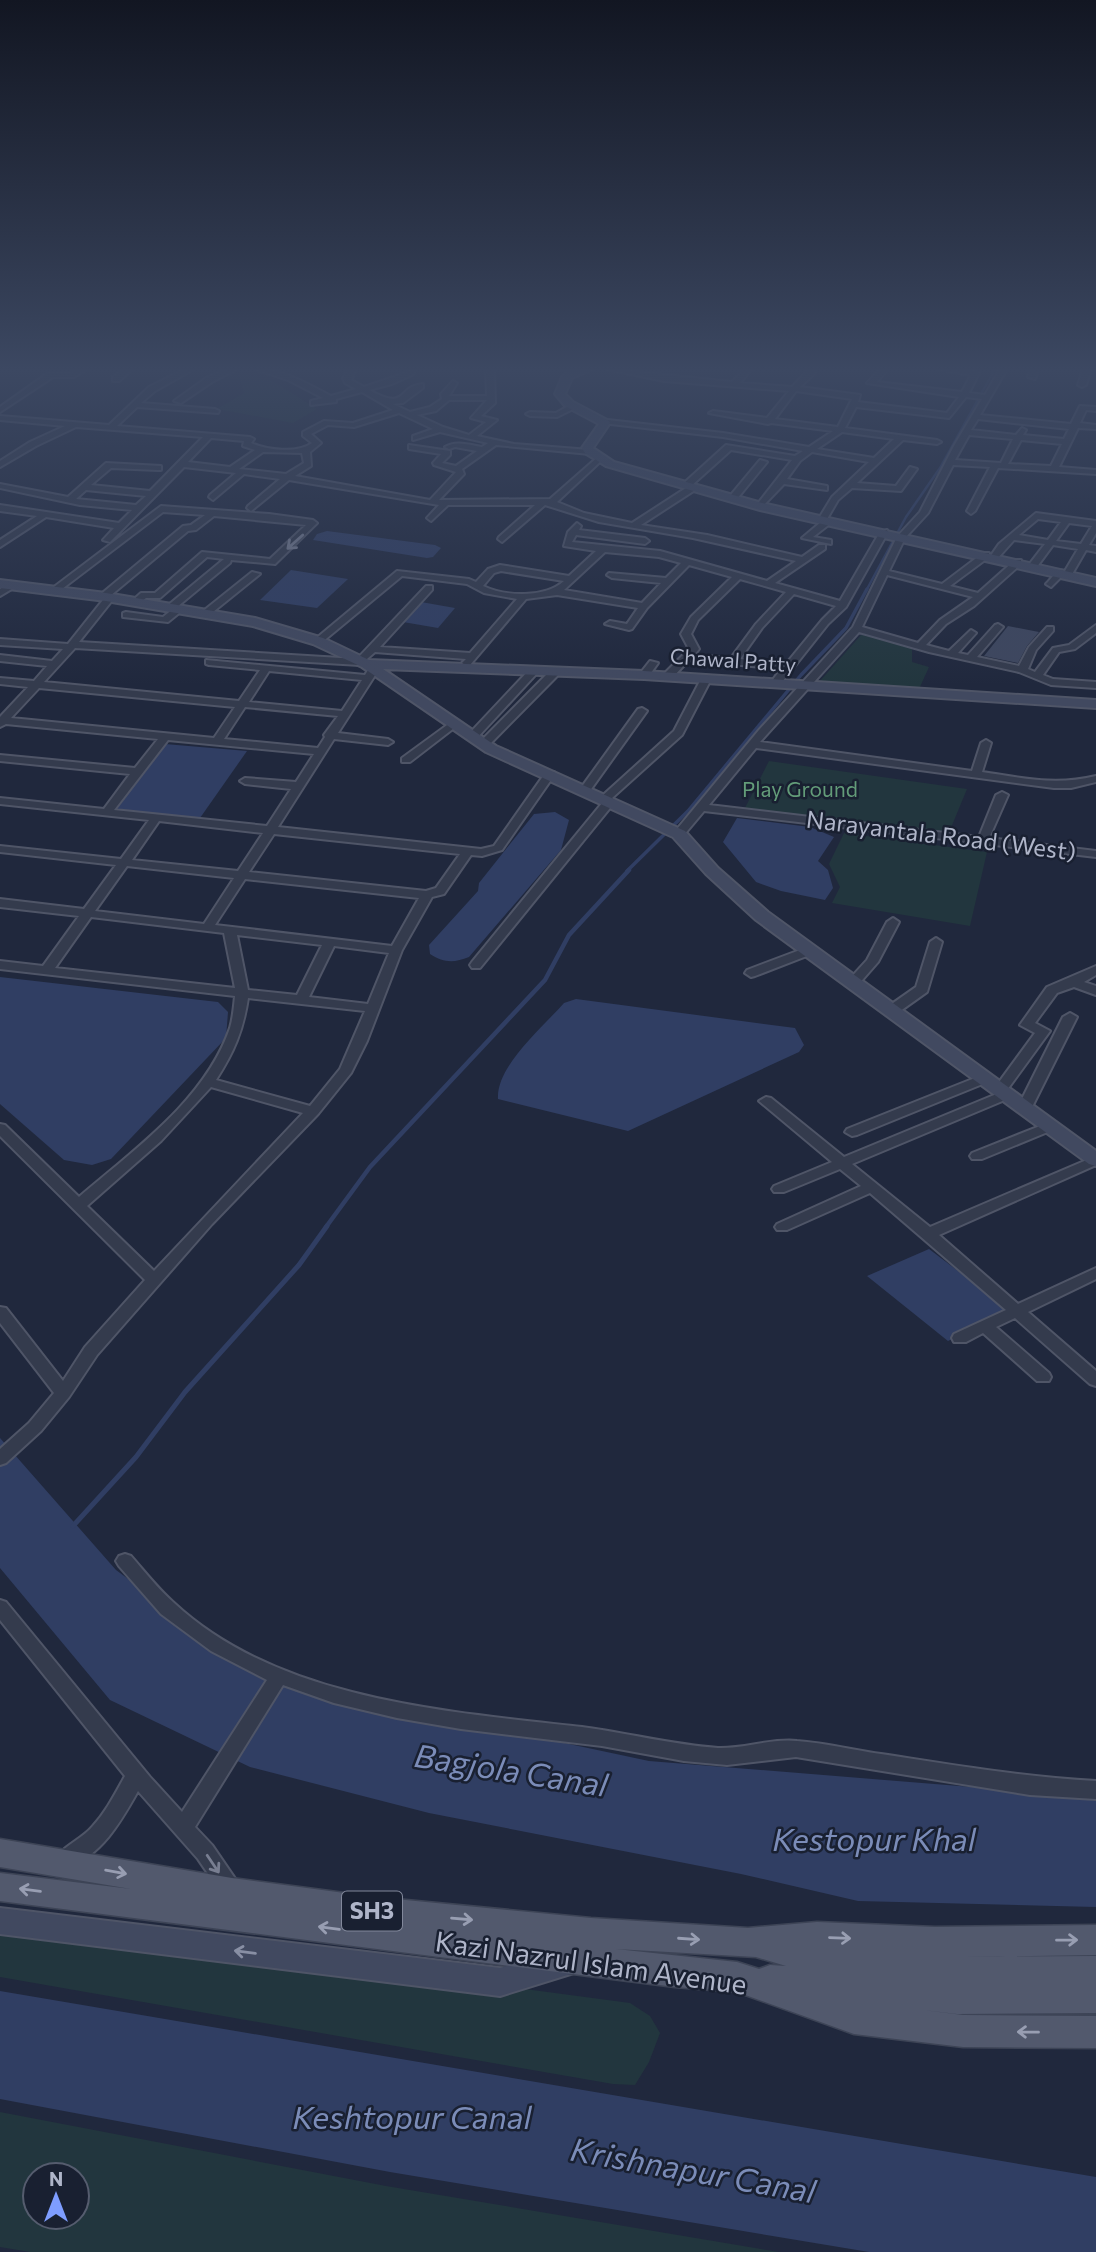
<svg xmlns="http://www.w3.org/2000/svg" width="1096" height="2252" font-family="Commissioner,sans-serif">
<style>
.green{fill:#22363e;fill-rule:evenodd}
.water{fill:#303e63}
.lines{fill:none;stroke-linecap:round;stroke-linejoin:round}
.stream-far3{stroke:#303e63;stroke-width:2.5}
.stream-far2{stroke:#303e63;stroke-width:3.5}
.stream-far1{stroke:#303e63;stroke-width:4.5}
.stream{stroke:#303e63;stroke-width:5}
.building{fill:#3e475f}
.street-casing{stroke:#4f5567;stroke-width:4}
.secondary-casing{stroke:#4f5567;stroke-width:4}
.primary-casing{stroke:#3d4456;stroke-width:3}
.street{fill:#343b4d;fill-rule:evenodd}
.secondary{fill:#414960;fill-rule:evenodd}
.primary{fill:#52596d;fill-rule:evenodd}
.oneway{stroke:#787e91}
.oneway2{stroke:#989eb2}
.oneway3{stroke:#888fa4}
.labels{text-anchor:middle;stroke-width:5;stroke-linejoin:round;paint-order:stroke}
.far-street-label{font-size:21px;fill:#afb5c9;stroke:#192031}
.far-park-label{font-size:21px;fill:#639c79;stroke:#192031}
.shield{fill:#192031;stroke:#82889b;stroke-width:2}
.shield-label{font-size:23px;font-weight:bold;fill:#afb5c9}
.street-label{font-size:24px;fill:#afb5c9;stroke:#192031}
.near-street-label{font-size:28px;fill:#afb5c9;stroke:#192031}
.near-water-label{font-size:32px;font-style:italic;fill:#7b8cb8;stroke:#192031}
</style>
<rect width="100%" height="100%" fill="#20283d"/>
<g class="green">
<path d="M 232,372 L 273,381 L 317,409 L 293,423 L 217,409 L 244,393 L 240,380 L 222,376 Z"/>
<path d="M 863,633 L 912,649 L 912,662 L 929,667 L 919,689 L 819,682 Z"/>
<path d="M 769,761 L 967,789 L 948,835 L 745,808 Z"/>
<path d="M 844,833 L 987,852 L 970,926 L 832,903 L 840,887 L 829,864 Z"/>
<path d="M 0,1919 L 630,2003 L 650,2016 L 660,2033 L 649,2062 L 635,2085 L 613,2084 L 0,1977 Z"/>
<path d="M 0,2112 L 386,2186 L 779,2252 L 30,2252 L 0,2247 ZM 35,2175 L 77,2175 L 77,2217 L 35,2217 Z"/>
</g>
<g class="water">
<path d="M 327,531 L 435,545 L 441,548 L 433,557 L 427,558 L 313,540 L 317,534 Z"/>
<path d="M 291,570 L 348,579 L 317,608 L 260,600 Z"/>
<path d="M 421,602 L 455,608 L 438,628 L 403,622 Z"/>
<path d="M 165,744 L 247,751 L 200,818 L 117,809 Z"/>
<path d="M 555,812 L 569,820 L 561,850 L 469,957 C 454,963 444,963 430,954 L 429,945 L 478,891 L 479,883 L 534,814 Z"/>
<path d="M 737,818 L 810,827 L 834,837 L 818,861 L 828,870 L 833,888 L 825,900 L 781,891 L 756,882 L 723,842 Z"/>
<path d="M 0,977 L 218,1002 L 228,1012 L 226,1038 L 111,1159 L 92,1165 L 64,1160 L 0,1104 Z"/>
<path d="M 576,999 L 795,1028 L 804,1045 L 799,1052 L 628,1131 L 498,1099 C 496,1066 543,1027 564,1003 Z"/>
<path d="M 929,1249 L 1011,1311 L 948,1341 L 867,1276 Z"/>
<path d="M 0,1438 L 116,1570 L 263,1679 L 649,1761 L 1096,1797 L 1096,1907 L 858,1901 L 741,1874 L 429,1813 L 250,1767 L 110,1700 L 0,1568 Z"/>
<path d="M 0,1991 L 1096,2177 L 1096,2252 L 869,2252 L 390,2172 L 0,2099 Z"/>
</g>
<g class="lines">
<path class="stream-far3" d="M 866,591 L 906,517 L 940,468 L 995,369"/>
<path class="stream-far2" d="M 627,871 L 688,811 L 801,675 L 846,628 L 867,589"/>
<path class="stream-far1" d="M 326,1227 L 370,1167 L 545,980 L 569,935 L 629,870"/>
<path class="stream" d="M 73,1526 L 136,1457 L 185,1392 L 299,1265 L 327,1226"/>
</g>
<path class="building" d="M 1008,626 L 1039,632 L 1027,646 L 1018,663 L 984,656 Z"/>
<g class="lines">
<defs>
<g id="street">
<path d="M 78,369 L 87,369 L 74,377 L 53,377 L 0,412 L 0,407 L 48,373 L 72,373 Z"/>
<path d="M 125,369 L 133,369 L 119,381 L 113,381 L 113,377 Z"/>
<path d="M 185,369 L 194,369 L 155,391 L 141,403 L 215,409 L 219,411 L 218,413 L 137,407 L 117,426 L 250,437 L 254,439 L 251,443 C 267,450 297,454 312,443 L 303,436 L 303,432 L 324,421 L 353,423 L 393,410 L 362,392 L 336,399 L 336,402 L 311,405 L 311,401 L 323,398 L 288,380 L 255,369 C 283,369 306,383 331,396 L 356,389 L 345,383 L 343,378 L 349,369 L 356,369 L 351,380 L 364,387 L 414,370 L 414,374 L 392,384 L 369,390 C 409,412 396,386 423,384 L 423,388 L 403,403 L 393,404 L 410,412 L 430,407 L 442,399 L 441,394 L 453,381 L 457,383 L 449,396 L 487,396 L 486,369 L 494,369 L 495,403 L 481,416 L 497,420 L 477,436 L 514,444 L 590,450 L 594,452 L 590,454 L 496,445 L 462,469 L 464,474 L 439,500 L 550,499 L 599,456 L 603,458 L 602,460 L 557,502 L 584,513 L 632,523 L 686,488 L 682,486 L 683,484 L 726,445 L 795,456 L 803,451 L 723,437 L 602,423 L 598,421 L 599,419 L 723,433 L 809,447 L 833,431 L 771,423 L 768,424 L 709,413 L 713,411 L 767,418 L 789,391 L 664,381 L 607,369 L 732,382 L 745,369 L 752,369 L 740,383 L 792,387 L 809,369 L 814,369 L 815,373 L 800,387 L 860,395 L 858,402 L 947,413 L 959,397 L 867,383 L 881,369 L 888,369 L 877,382 L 962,392 L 971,375 L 938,369 L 962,369 L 979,373 L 969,393 L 985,395 L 1000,369 L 1007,369 L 980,415 L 1071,424 L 1080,406 L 1096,407 L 1096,411 L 1086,410 L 1080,423 L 1096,425 L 1096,429 L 1078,428 L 1059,467 L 1096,470 L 1096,474 L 998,468 L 975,511 L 971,514 L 967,511 L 990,467 L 953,465 L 928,513 L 905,538 L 889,571 L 942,584 L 983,553 L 989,553 L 989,557 L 950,586 L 978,593 L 1015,560 L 1021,560 L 1021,564 L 974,606 L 946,624 L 926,645 L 949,651 L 971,630 L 976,633 L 958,653 L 968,655 L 995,625 L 998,624 L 1003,627 L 977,657 L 1019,666 L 1029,647 L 1047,627 L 1053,627 L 1053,631 L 1036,650 L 1028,669 L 1035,672 L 1053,648 L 1069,645 L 1096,625 L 1096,633 L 1075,649 L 1059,652 L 1043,675 L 1053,679 L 1096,682 L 1096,688 L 1051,685 L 1019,672 L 929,652 L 859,632 L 760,742 L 972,771 L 981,743 L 986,740 L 991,743 L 982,772 C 1024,778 1054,786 1096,776 L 1096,782 L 1071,788 L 1054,788 L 756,748 L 709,805 L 979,837 L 996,795 L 1002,792 L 1008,795 L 989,838 L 1096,851 L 1096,857 L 704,811 L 683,836 L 679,837 L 673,834 L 759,730 L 853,627 L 897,537 L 920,512 L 954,446 L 982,399 L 966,397 L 949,418 L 856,407 L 845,428 L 937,440 L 941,442 L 937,444 L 903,440 L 857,483 L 896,486 L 910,467 L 917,469 L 901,491 L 852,488 L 838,500 L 827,519 L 831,519 L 831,523 L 813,537 L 831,540 L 831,544 L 802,538 L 821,522 L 818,520 L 832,497 L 869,462 L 812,452 L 800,461 L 787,479 L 827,486 L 827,490 L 784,484 L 760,509 L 756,506 L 792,460 L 731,450 L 691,486 L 695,486 L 695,490 L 641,525 L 707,535 L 802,557 L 819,545 L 825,545 L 825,549 L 775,583 L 840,601 L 880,532 L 887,530 L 888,532 L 846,607 L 828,624 L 778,687 L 769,685 L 781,669 L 689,660 L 671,679 L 663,679 L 663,675 L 689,649 L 681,634 L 691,617 L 732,577 L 689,565 L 647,608 L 632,629 L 629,630 L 605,624 L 610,621 L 627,624 L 638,608 L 557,595 L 526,599 L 470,665 L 467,666 L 462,663 L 466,659 L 375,652 L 360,665 L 75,648 L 44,682 L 239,701 L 260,670 L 209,665 L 206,664 L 206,660 L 365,675 L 370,667 L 378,667 L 379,669 L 338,733 L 388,739 L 393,742 L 388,745 L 334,739 L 278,827 L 481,849 L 494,846 L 546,772 L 554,772 L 555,774 L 502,850 L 482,856 L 471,855 L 444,894 L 432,897 L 402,950 L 367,1041 L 351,1073 L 318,1114 L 212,1224 L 97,1355 L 69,1397 L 41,1431 L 6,1463 L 0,1465 L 0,1449 L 29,1423 L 54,1393 L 0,1323 L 0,1307 L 6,1308 L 63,1381 L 85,1347 L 145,1280 L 0,1136 L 0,1124 L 5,1125 L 79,1197 C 135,1149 205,1100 230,1028 C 233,1018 234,1006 235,996 L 0,969 L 0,961 L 43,966 L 79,916 L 0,907 L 0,899 L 84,909 L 116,865 L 0,852 L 0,846 L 121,859 L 149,820 L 0,804 L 0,798 L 104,809 L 130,774 L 0,761 L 0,755 L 135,768 L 158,739 L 6,724 L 0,727 L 0,717 L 28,687 L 0,684 L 0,678 L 34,681 L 47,666 L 0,661 L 0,655 L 52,661 L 63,649 L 0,645 L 0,639 L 68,644 L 103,600 L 98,597 L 100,595 L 183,526 L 191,525 L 205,515 L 163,512 L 58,592 L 50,590 L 161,506 L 269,514 L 313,520 L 317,523 L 275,564 L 231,560 L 230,563 L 177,607 L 184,609 L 168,622 L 123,617 L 123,613 L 126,612 L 163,617 L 173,609 L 166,607 L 224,559 L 207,557 L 160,598 L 146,598 L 136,605 L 131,602 L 141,593 L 155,593 L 202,552 L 270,559 L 306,525 L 214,516 L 196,530 L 188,531 L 110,596 L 114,598 L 79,642 L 357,659 L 426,586 L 432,586 L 432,590 L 380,647 L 470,653 L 517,599 L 484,593 L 467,584 L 402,576 L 321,643 L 313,641 L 397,571 L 469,579 L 476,582 L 488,569 L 500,565 L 569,576 L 596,551 L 564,546 L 568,532 L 577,523 L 581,526 L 579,530 L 645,538 L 649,541 L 645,544 L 576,535 L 572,542 L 660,551 L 767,581 L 796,561 L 693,538 L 599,522 L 545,505 L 502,542 L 498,539 L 499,537 L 535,505 L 448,505 L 431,521 L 427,518 L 439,505 L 289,480 L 251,511 L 247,508 L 248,506 L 280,479 L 244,474 L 213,500 L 209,497 L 210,495 L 236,473 L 184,467 L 110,542 L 103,540 L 114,528 L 46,517 L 0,547 L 0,540 L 37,516 L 0,511 L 0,505 L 119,523 L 132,510 L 80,505 L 0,488 L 0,484 L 68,497 L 106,463 L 161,466 L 161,470 L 158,470 L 111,468 L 91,485 L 150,491 L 203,437 L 76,427 L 36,446 L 0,467 L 0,461 L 30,442 L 65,426 L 0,420 L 0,416 L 109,425 L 149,387 ZM 796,391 L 852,399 L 838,427 L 775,419 ZM 449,400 L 487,400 L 471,418 L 486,422 L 469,435 L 443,427 L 417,415 L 436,411 ZM 399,413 L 433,429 L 413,436 L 413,440 L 440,432 L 488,443 L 482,447 C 470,445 456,440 445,447 L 449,449 L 455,447 L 477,451 L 456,466 L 442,463 L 450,455 L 450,451 L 409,445 L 409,449 L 441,454 L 433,463 L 434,465 L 456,472 L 430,500 L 295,476 L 311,466 L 310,452 L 321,443 L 311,434 L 328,425 L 354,427 ZM 978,419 L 1069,429 L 1064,439 L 1023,435 L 1026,430 L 1022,428 L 1016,435 L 971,430 ZM 842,432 L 894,439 L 874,458 L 817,449 ZM 969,435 L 1013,439 L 1001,463 L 955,460 ZM 211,438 L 244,441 L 243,446 L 255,450 L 230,467 L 188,462 ZM 1021,440 L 1062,444 L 1051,466 L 1008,464 ZM 263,452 L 302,453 L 304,463 L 286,474 L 239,469 ZM 86,490 L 146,496 L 136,505 L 76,499 ZM 605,552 L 659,557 L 681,563 L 666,578 L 609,573 L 607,575 L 612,578 L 661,583 L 642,603 L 564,590 ZM 501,571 L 564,581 C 545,598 506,597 483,586 L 494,573 ZM 887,575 L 973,597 L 940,620 L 918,643 L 862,627 ZM 740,579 L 786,592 L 756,624 L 731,658 L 694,655 L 699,649 L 691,634 L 698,620 ZM 794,594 L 836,606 L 822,620 L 786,664 L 740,659 L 762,628 ZM 269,671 L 362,680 L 342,711 L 249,702 ZM 39,688 L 235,707 L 214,738 L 11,718 ZM 245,707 L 338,716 L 324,735 L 325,737 L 318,748 L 224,739 ZM 168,740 L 314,754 L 296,782 L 245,778 L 240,781 L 245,784 L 291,789 L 267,826 L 114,810 ZM 159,821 L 263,833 L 238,871 L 132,860 ZM 274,834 L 460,854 L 436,888 L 426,891 L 249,872 ZM 127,866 L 234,878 L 204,924 L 95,911 ZM 245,879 L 419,898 L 392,946 L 215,925 ZM 91,917 L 224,933 L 235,988 L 55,968 ZM 237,935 L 322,945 L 297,995 L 248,990 ZM 334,946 L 389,953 L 368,1004 L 309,997 ZM 248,998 L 365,1011 L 340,1069 L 310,1106 L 216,1080 C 234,1052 243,1031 248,998 ZM 211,1087 L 303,1113 L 154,1271 L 87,1206 L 161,1141 Z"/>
<path d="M 227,369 L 237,369 L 212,382 L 181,403 L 174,401 L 206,378 Z"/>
<path d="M 561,369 L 578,369 L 579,370 L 575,372 Z"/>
<path d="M 1030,369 L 1038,369 L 1035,379 L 1028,377 Z"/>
<path d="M 1083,369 L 1091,369 L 1086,385 L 1082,387 L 1078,385 Z"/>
<path d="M 572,404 L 575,404 L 575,408 L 557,417 L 530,416 L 526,414 L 530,412 L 556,413 Z"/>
<path d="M 760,460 L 767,462 L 736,500 L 730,500 L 730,496 Z"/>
<path d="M 1036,513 L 1096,521 L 1096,533 L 1089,545 L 1096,546 L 1096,552 L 1086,550 L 1071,576 L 1064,574 L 1051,587 L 1046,584 L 1048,582 L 1058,570 L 1065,571 L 1078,549 L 1053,545 L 1036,568 L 1033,569 L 1028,566 L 1045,544 L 1014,540 L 997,559 L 990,557 L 999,544 ZM 1038,519 L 1061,522 L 1048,540 L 1019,535 ZM 1069,523 L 1092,526 L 1081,544 L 1056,541 Z"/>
<path d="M 252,572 L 260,574 L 208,616 L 202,616 L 202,612 Z"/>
<path d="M 12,582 L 17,585 L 15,587 L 0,596 L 0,589 Z"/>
<path d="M 650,661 L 658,663 L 648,677 L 640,677 L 639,675 Z"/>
<path d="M 531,668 L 540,670 L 476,739 L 468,739 L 468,735 Z"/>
<path d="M 556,668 L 561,671 L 560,673 L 488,746 L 480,746 L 480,742 L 552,669 Z"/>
<path d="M 705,678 L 710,681 L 682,735 L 612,798 L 616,801 L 614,803 L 480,968 L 472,968 L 470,965 L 472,962 L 603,802 L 599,799 L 601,797 L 674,731 L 700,681 Z"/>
<path d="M 642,708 L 647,711 L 589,792 L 581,792 L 581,788 L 638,709 Z"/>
<path d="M 454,720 L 458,721 L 458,725 L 410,762 L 402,762 L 402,758 Z"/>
<path d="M 893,918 L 899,922 L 878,962 L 857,986 L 847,986 L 846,983 L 867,960 L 887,922 Z"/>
<path d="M 936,938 L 942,942 L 927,992 L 896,1014 L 886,1014 L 885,1011 L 886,1008 L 916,987 L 930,942 Z"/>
<path d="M 808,947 L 812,948 L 814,951 L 812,954 L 755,976 L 751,977 L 745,973 L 747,970 Z"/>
<path d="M 1096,966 L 1096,975 L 1084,982 L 1096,986 L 1096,995 L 1074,987 L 1057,993 L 1035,1023 L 1050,1031 L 1007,1090 L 1014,1094 L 1012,1097 L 852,1164 L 930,1227 L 1096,1156 L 1096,1165 L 939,1235 L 1018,1304 L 1096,1268 L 1096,1279 L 1028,1312 L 1096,1371 L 1096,1386 L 1090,1384 L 1015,1318 L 996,1327 L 1049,1373 L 1051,1377 L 1049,1381 L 1037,1381 L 983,1333 L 966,1342 L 954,1342 L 952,1338 L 954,1334 L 1006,1310 L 870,1193 L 787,1230 L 777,1230 L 775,1227 L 777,1224 L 861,1186 L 840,1169 L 784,1192 L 774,1192 L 772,1189 L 774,1186 L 832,1162 L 759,1101 L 766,1097 L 771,1098 L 844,1157 L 999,1093 L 994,1089 L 1035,1033 L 1020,1025 L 1047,987 Z"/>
<path d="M 1070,1013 L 1077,1017 L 1032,1107 L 1030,1110 L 1020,1110 L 1018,1107 L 1063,1017 Z"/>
<path d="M 985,1074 L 990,1075 L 992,1078 L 990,1081 L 857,1135 L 852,1136 L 845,1132 L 847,1129 Z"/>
<path d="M 1050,1122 L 1055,1123 L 1057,1126 L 1055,1129 L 982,1159 L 972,1159 L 970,1156 L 972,1153 Z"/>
<path d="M 125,1554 L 131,1556 C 145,1572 158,1589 174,1603 C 278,1700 448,1712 582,1727 C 628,1733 673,1745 718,1748 C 745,1749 771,1738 797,1741 C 825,1743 853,1750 881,1754 C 953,1765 1023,1777 1096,1781 L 1096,1799 L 1030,1795 L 796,1757 L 727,1765 L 684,1761 L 602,1746 L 461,1729 L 397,1718 L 334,1703 L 283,1685 L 195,1827 L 212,1845 L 238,1883 L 241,1890 L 238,1897 L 231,1899 L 224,1897 L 198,1859 L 138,1791 C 120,1823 101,1856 65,1869 L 58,1867 L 55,1860 C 60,1848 82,1839 92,1827 C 106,1812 115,1794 125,1776 L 0,1620 L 0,1600 L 6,1602 L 150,1777 L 182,1812 L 267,1680 L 211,1651 L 161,1614 L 119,1566 L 116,1561 L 119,1556 Z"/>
</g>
<g id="secondary">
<path d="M 572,369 L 593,369 L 572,378 L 565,394 L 573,402 L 609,421 L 610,423 L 593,448 L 614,462 L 762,503 L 1096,578 L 1096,586 L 760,510 L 606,466 L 585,453 L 582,448 L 599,424 L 565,406 L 555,394 L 562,377 Z"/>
<path d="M 0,580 L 106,593 L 255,618 L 323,638 L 369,660 L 644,671 L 1096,700 L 1096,708 L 644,679 L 383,669 L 496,746 L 685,831 L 718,868 L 768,912 L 1096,1151 L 1096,1166 L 1089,1164 L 756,920 L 706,874 L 673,837 L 486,752 L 362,667 L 313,644 L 253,626 L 106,601 L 0,588 Z"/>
<path d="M 0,1908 L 500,1968 L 567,1948 L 577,1952 L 582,1962 L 577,1972 L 500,1996 L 0,1934 Z"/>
</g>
<path id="primary" d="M 0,1839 L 232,1878 L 375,1897 L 591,1918 L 748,1928 L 817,1922 L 935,1927 L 1096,1925 L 1096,1955 L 960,1957 L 1096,1956 L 1096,2013 L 957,2014 L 923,2010 L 963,2015 L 1096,2016 L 1096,2048 L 963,2047 L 854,2034 L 737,1992 L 675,1987 L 0,1901 L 0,1873 L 131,1889 L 0,1867 ZM 616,1949 L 756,1957 L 786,1966 L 770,1965 L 759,1969 L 737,1962 Z"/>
</defs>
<use href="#street" class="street-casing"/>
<use href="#secondary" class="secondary-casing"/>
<use href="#primary" class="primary-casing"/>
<use href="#street" class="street"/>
<use href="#secondary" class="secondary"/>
<use href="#primary" class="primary"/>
</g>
<defs><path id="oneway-shaft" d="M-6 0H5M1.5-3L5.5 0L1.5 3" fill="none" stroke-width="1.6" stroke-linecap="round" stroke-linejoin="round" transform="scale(1.75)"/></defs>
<g class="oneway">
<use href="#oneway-shaft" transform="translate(295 542) rotate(138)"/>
<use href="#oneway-shaft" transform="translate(213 1864) rotate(56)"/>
</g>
<g class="oneway2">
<use href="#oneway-shaft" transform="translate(116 1872) rotate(10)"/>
<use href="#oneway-shaft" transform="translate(30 1890) rotate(-173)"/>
<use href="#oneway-shaft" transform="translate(462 1919) rotate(5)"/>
<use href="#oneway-shaft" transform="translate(329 1928) rotate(-173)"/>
<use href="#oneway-shaft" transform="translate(840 1938) rotate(2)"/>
<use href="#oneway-shaft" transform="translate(689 1939) rotate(4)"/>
<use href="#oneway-shaft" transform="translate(1067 1940) rotate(-1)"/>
<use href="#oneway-shaft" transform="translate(1028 2032) rotate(-179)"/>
</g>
<use class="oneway3" href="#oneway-shaft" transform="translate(245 1952) rotate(-173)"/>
<linearGradient id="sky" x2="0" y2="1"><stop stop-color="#121622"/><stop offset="0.54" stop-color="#3c4862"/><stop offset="1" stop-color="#3c4862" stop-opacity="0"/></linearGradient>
<rect width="1096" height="685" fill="url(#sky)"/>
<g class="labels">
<g class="far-street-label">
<text transform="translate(733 661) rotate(4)" y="7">Chawal Patty</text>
</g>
<g class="far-park-label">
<text x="800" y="797">Play Ground</text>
</g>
<rect class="shield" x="342" y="1891.5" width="60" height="39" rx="5"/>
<g class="shield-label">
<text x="372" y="1919">SH3</text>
</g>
<g class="street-label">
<text transform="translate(941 836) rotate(7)" y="8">Narayantala Road (West)</text>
</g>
<g class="near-street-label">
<text transform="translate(591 1963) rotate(8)" y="10">Kazi Nazrul Islam Avenue</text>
</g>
<g class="near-water-label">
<text transform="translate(511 1771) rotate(9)" y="11">Bagjola Canal</text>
<text x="874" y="1851">Kestopur Khal</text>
<text x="412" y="2129">Keshtopur Canal</text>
<text transform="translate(693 2171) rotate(10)" y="11">Krishnapur Canal</text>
</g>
</g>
<g transform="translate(56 2196)"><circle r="33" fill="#192031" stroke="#555c6e" stroke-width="2"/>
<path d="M0-5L12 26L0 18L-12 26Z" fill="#7e9dff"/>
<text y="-10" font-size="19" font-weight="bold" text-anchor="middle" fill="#afb5c9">N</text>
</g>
</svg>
